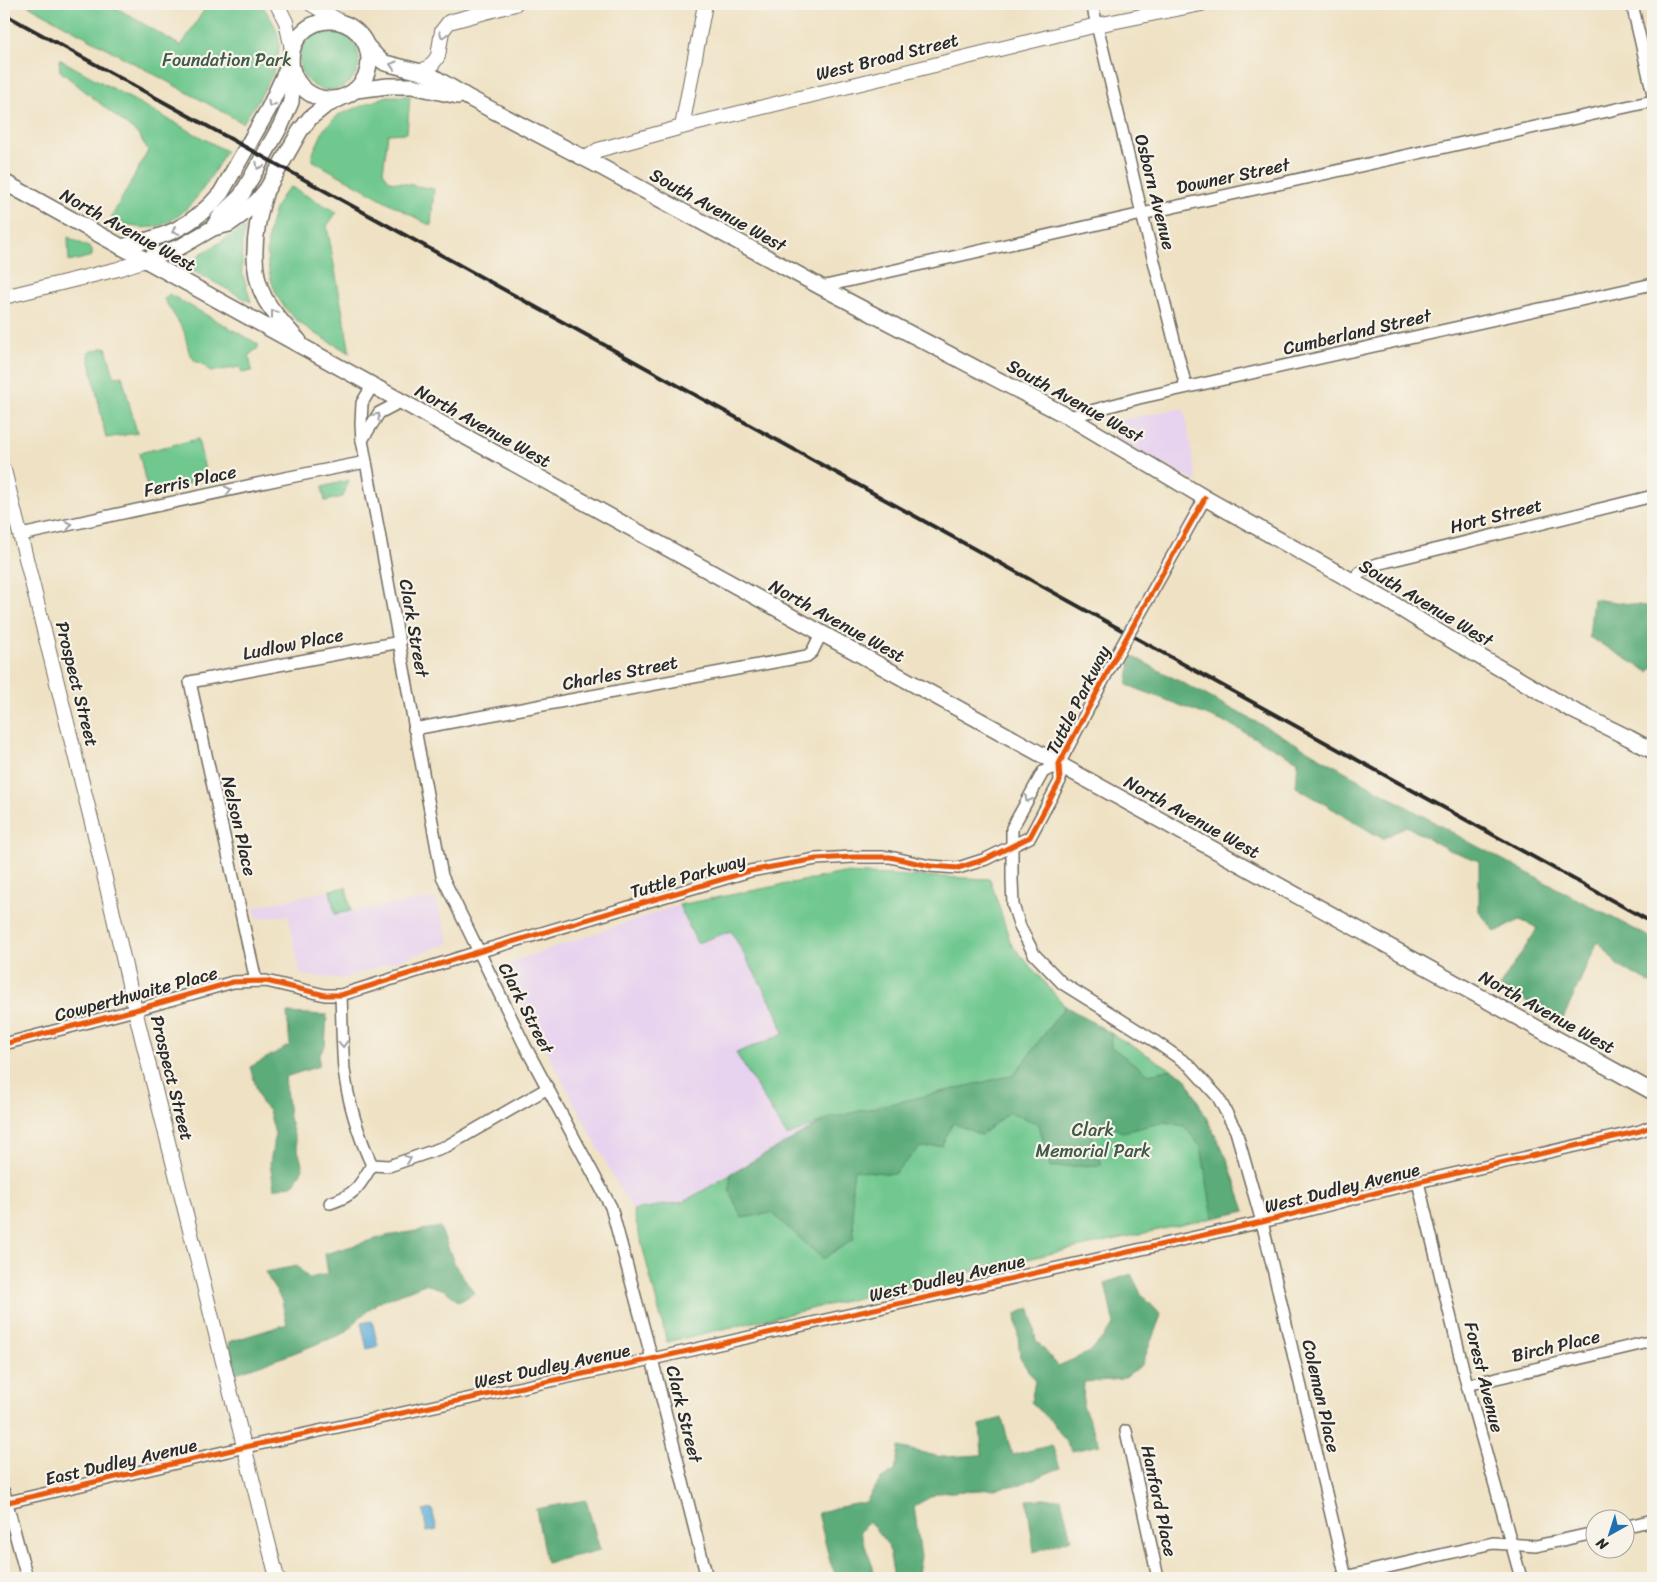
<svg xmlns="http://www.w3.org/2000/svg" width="1657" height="1582" font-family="Sriracha,sans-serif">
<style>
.built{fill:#e7d2ef}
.green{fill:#6fc88f;stroke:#4d7a5d}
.forest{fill:#5bac7a;stroke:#436c52}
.water{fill:#5eafd9;stroke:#446d82}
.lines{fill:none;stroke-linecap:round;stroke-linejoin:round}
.minor-casing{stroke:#706b61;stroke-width:14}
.tertiary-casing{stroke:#706b61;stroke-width:16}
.secondary-casing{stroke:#706b61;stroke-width:18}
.minor{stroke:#fff;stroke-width:11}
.tertiary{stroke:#fff;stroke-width:14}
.secondary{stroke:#fff;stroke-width:15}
.rail{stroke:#2b2b2b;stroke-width:4}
.minor-bridge-casing{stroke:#706b61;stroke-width:14;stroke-linecap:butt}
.minor-bridge{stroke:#fff;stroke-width:11}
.cycleway-casing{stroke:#f7f3e8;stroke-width:8}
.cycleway{stroke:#e8590c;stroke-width:5}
.oneway{stroke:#a0a0a0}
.labels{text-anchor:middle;stroke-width:4.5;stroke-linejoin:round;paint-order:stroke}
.street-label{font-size:18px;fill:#2b2b2b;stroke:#f7f3e8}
.park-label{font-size:18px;fill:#3f5a49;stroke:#f7f3e8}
</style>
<rect width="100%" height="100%" fill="#f7f3e8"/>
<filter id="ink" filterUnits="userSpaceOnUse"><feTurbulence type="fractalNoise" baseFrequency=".02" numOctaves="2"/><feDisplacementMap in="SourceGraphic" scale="10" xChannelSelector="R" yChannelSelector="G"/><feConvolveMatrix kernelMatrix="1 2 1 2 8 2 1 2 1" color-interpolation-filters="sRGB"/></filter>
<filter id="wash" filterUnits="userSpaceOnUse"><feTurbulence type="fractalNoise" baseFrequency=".0096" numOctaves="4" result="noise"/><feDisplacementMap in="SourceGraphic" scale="20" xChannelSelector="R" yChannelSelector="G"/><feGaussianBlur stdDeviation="1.12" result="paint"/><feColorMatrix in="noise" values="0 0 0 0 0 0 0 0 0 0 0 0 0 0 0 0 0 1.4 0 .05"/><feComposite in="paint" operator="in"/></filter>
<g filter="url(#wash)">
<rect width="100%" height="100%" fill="#efe2c4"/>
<g class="built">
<path d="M 1184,408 L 1197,482 L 1115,439 L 1118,420 Z"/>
<path d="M 843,873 L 990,879 L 1011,944 L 1065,1006 L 731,1173 L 683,1202 L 633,1210 L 622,1193 L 507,976 L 506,967 L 511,962 L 679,905 Z"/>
<path d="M 346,887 L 351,911 L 435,898 L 450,943 L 341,979 L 301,975 L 288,915 L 257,919 L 254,907 Z"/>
</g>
<g class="green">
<path d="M 26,4 L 110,4 L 181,46 L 208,4 L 261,4 C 269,15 278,28 279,42 C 281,70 257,101 243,123 Z"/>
<circle cx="329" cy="60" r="30"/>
<path d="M 59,59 L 226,151 C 200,196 171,250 111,218 L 148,151 L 139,135 L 60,71 Z"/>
<path d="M 387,96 L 410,96 L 407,133 L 388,134 L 383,172 L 390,181 L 434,189 L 431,226 L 313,161 L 312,155 L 324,129 L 338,115 Z"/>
<path d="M 291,187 L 337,212 L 327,226 L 350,353 C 331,342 309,332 292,316 C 266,290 262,249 273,215 C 277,204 281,194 291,187 Z"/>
<path d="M 246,227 L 242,244 L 242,271 L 251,302 L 184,266 L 202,253 Z"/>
<path d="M 68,237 L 92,249 L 92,256 L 69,262 Z"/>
<path d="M 169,294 L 258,344 L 258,348 L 249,355 L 252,371 L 242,373 L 240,367 L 210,372 L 204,365 L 195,361 L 189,352 L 184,331 L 164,299 Z"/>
<path d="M 106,347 L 114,377 L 122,376 L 137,433 L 106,438 L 88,352 Z"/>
<path d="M 198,439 L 207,479 L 148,492 L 139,453 Z"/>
<path d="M 349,480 L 343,497 L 325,501 L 322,487 Z"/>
<path d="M 843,873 L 990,879 L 1011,944 L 1065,1006 L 1186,1078 L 1227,1159 L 1245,1211 L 1058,1252 L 667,1342 L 633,1210 L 683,1202 L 824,1121 L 787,1136 L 736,1053 L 784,1034 L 777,1013 L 731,931 L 697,943 L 679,905 Z"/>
<path d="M 346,887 L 351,911 L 335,914 L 330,890 Z"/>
</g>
<g class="forest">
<path d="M 1593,599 L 1653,607 L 1653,667 L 1649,672 L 1589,637 Z"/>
<path d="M 1132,656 L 1281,735 L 1469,842 L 1653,939 L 1653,984 L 1618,966 L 1598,941 L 1562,1021 L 1499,987 L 1538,928 L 1520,920 L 1495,932 L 1479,911 L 1479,861 L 1449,850 L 1406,826 L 1383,839 L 1296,787 L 1298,761 L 1229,724 L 1127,685 Z"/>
<path d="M 1065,1006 L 1111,1033 L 1111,1047 L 1149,1074 L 1171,1069 L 1186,1078 L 1227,1159 L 1245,1211 L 1213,1218 L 1201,1147 L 1184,1126 L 1165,1122 L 1122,1132 L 1102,1121 L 1092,1135 L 1102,1165 L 1050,1167 L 1039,1124 L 1009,1112 L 981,1135 L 953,1123 L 942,1145 L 919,1148 L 894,1174 L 854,1170 L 852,1185 L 854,1239 L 823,1259 L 772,1213 L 742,1218 L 729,1190 L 731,1173 L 830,1118 L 1014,1075 Z"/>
<path d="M 287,1013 L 327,1015 L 325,1046 L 319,1056 L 319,1066 L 285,1077 L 289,1117 L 303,1168 L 294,1184 L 274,1189 L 270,1163 L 275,1134 L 269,1111 L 261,1103 L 250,1067 L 290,1045 Z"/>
<path d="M 440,1227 L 455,1265 L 474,1293 L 459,1302 L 445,1290 L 425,1284 L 377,1303 L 360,1317 L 345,1333 L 286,1356 L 236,1373 L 229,1342 L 287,1324 L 282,1301 L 265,1272 L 297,1266 L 309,1278 L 328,1274 L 325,1254 L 386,1236 Z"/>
<path d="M 1131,1274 L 1141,1294 L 1161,1315 L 1142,1365 L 1122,1379 L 1084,1382 L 1083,1406 L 1100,1445 L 1072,1451 L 1053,1423 L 1031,1402 L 1035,1381 L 1020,1358 L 1016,1314 L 1030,1308 L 1036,1340 L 1058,1366 L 1090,1352 L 1114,1325 L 1105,1283 Z"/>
<path d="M 1002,1418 L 1012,1455 L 1052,1445 L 1060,1468 L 1021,1484 L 994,1489 L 938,1493 L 914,1506 L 921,1557 L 918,1573 L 919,1578 L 894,1578 L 888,1545 L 869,1521 L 860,1532 L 874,1570 L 855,1578 L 837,1578 L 830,1562 L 818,1513 L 835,1508 L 866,1502 L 880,1480 L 895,1471 L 899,1447 L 941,1457 L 982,1455 L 980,1425 Z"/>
<path d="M 1061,1498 L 1071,1539 L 1034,1552 L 1027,1500 Z"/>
<path d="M 586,1500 L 600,1550 L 546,1563 L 536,1509 Z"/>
</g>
<g class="water">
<path d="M 372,1321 L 378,1346 L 367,1349 L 361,1323 Z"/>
<path d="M 432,1509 L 437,1530 L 427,1532 L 423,1511 Z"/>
</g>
</g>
<g filter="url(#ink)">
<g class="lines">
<defs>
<g id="minor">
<path d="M 1092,4 L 1142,214 L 1186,387"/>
<path d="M 1632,4 L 1653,94"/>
<path d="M 821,287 L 1142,214 L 1653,101"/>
<path d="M 372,386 L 362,403 L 361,424 L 362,440 L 442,876 L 525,1046 L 611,1207 L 652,1359 L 707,1578"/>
<path d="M 1069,417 L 1139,398 L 1653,284"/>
<path d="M 362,440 L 379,413 L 400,402"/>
<path d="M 21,535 L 285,478 L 366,462"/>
<path d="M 1352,581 L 1360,572 L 1377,564 L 1653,496"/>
<path d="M 1138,617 L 1205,498"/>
<path d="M 414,729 L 807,656 L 812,652 L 821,634"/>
<path d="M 1059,764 L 1043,772 L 1012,828 L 1012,880 L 1013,905 L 1020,927 L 1034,954 L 1062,983 L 1153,1040 L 1189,1065 L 1218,1097 L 1236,1131 L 1262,1222 L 1346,1578"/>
<path d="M 256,981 L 190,682 L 400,642"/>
<path d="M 341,995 C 342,1019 342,1044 344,1069 C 347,1098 359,1138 372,1165 L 389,1166 L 447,1146 L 548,1088"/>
<path d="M 4,1044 L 135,1010 L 233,982 L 266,981 L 325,995 L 341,995 L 478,952 L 750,871 L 816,859 L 853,857 L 890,857 L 930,866 L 958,868 L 986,859 L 1030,837 L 1060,781 L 1059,764 L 1115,658"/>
<path d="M 1418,1182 L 1467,1385 L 1521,1578"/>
<path d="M 330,1203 C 355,1195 359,1187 372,1165"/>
<path d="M 1467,1385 L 1653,1341"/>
<path d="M 1126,1431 L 1158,1578"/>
<path d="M 4,1492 L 27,1578"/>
<path d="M 4,1503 L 245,1447 L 652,1359 L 1262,1222 L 1418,1182 L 1640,1131 L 1653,1126"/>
<path d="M 1624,1527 L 1653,1520"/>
<path d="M 1340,1578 L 1493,1543 L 1536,1546 L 1594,1533"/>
</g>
<g id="tertiary">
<path d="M 277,4 L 286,22 L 292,49"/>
<path d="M 311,4 L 341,22"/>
<path d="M 421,72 L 432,65 L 438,56 L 442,31 L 449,22 L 515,4"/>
<path d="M 682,127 L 705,4"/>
<path d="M 585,159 L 598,150 L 682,127 L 1097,25 L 1201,4"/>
<path d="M 4,297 L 118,269 L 145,260"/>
<path d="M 4,470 L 95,835 L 135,1010 L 277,1578"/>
</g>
<g id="secondary">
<circle cx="330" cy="60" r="39"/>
<path d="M 367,46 L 378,58 L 385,63 L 421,72 L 432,76 L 469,98 L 603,168 L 821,287 L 1069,417 L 1205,498 L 1393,604 L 1458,644 L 1570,709 L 1629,738 L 1653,751"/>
<path d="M 356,90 L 388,86 L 412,86 L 458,96"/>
<path d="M 4,182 L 1653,1092"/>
<path d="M 265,194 C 255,227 248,267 265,299 C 274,315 287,328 299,341"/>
<path d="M 213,228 L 221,215 L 241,196 L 281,125 L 291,102 L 293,72"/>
<path d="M 121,247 C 164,237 192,228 221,193 L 269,108 L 291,60"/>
<path d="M 145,260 L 182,246 L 213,228 L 229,224 L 243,214 L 258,200 L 267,189 L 300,131 L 310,118 L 325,106 L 341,98"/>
</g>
</defs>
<use href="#minor" class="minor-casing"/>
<use href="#tertiary" class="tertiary-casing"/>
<use href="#secondary" class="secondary-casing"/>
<use href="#minor" class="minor"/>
<use href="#tertiary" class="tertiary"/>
<use href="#secondary" class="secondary"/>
<path class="rail" d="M 4,14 L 1653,923"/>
<defs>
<path id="minor-bridge" d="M 1115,658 L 1138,617"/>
</defs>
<use href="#minor-bridge" class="minor-bridge-casing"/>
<use href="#minor-bridge" class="minor-bridge"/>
<defs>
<g id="cycleway">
<path d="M 4,1044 L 135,1010 L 233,982 L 266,981 L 325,995 L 341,995 L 478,952 L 750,871 L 816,859 L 853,857 L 890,857 L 930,866 L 958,868 L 986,859 L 1030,837 L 1060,781 L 1059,764 L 1115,658 L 1205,498"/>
<path d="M 4,1503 L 245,1447 L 652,1359 L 1262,1222 L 1418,1182 L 1640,1131 L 1653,1126"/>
</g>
</defs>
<use href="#cycleway" class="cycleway-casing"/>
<use href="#cycleway" class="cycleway"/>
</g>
<defs><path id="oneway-chevron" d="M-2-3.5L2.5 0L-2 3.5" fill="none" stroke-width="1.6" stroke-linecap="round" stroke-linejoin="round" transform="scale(1.25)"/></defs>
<g class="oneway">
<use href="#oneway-chevron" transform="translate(443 35) rotate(106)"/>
<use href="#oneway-chevron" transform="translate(393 65) rotate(-163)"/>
<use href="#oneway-chevron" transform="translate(271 104) rotate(118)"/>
<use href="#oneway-chevron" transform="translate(259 166) rotate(119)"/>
<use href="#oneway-chevron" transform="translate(175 231) rotate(152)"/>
<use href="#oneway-chevron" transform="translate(274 313) rotate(-127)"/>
<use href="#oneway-chevron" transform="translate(377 416) rotate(-46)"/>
<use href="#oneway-chevron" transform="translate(228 490) rotate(-12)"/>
<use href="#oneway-chevron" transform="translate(69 525) rotate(-12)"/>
<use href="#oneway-chevron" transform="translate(1028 799) rotate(119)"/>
<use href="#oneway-chevron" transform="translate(343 1044) rotate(87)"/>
<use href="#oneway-chevron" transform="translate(408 1159) rotate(-19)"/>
</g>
</g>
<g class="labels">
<g class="street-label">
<text transform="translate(887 57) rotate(-14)" y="6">West Broad Street</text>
<text transform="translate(1233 176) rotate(-12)" y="6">Downer Street</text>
<text transform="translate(1155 192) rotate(76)" y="6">Osborn Avenue</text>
<text transform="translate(718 210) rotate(29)" y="6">South Avenue West</text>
<text transform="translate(128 230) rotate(29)" y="6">North Avenue West</text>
<text transform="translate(1357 332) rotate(-13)" y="6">Cumberland Street</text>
<text transform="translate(1075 401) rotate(29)" y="6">South Avenue West</text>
<text transform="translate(483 426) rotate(29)" y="6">North Avenue West</text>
<text transform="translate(190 481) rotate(-12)" y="6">Ferris Place</text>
<text transform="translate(1496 516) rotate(-14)" y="6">Hort Street</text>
<text transform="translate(1426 603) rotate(31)" y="6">South Avenue West</text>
<text transform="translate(837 621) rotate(29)" y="6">North Avenue West</text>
<text transform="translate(414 628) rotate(80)" y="6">Clark Street</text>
<text transform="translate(293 644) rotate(-11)" y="6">Ludlow Place</text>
<text transform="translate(620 673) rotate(-11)" y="6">Charles Street</text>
<text transform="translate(77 684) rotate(76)" y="6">Prospect Street</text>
<text transform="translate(1078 700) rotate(-63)" y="6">Tuttle Parkway</text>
<text transform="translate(1192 817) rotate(29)" y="6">North Avenue West</text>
<text transform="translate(239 826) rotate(77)" y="6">Nelson Place</text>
<text transform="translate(688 876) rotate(-16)" y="6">Tuttle Parkway</text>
<text transform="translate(136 994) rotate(-15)" y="6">Cowperthwaite Place</text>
<text transform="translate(526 1008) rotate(63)" y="6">Clark Street</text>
<text transform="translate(1547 1012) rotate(29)" y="6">North Avenue West</text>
<text transform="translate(172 1078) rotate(76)" y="6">Prospect Street</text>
<text transform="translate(1342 1188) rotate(-14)" y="6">West Dudley Avenue</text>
<text transform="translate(947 1278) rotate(-13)" y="6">West Dudley Avenue</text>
<text transform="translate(1556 1346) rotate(-13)" y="6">Birch Place</text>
<text transform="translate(552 1366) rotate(-12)" y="6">West Dudley Avenue</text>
<text transform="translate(1484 1377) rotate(76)" y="6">Forest Avenue</text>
<text transform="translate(1321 1396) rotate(77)" y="6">Coleman Place</text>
<text transform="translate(684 1414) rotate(76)" y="6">Clark Street</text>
<text transform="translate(121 1462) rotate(-13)" y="6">East Dudley Avenue</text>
<text transform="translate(1159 1501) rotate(78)" y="6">Hanford Place</text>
</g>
<g class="park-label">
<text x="227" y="66">Foundation Park</text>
<text x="1093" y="1136">Clark<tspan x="1093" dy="21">Memorial Park</tspan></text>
</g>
</g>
<rect width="1657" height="1582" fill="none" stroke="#f7f3e8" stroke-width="20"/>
<g transform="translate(1610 1534) rotate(219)"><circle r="24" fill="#f7f3e8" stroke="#a5a39c"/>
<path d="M0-4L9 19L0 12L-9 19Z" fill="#1f6fb2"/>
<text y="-8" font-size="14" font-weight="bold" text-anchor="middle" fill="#2b2b2b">N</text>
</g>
</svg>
